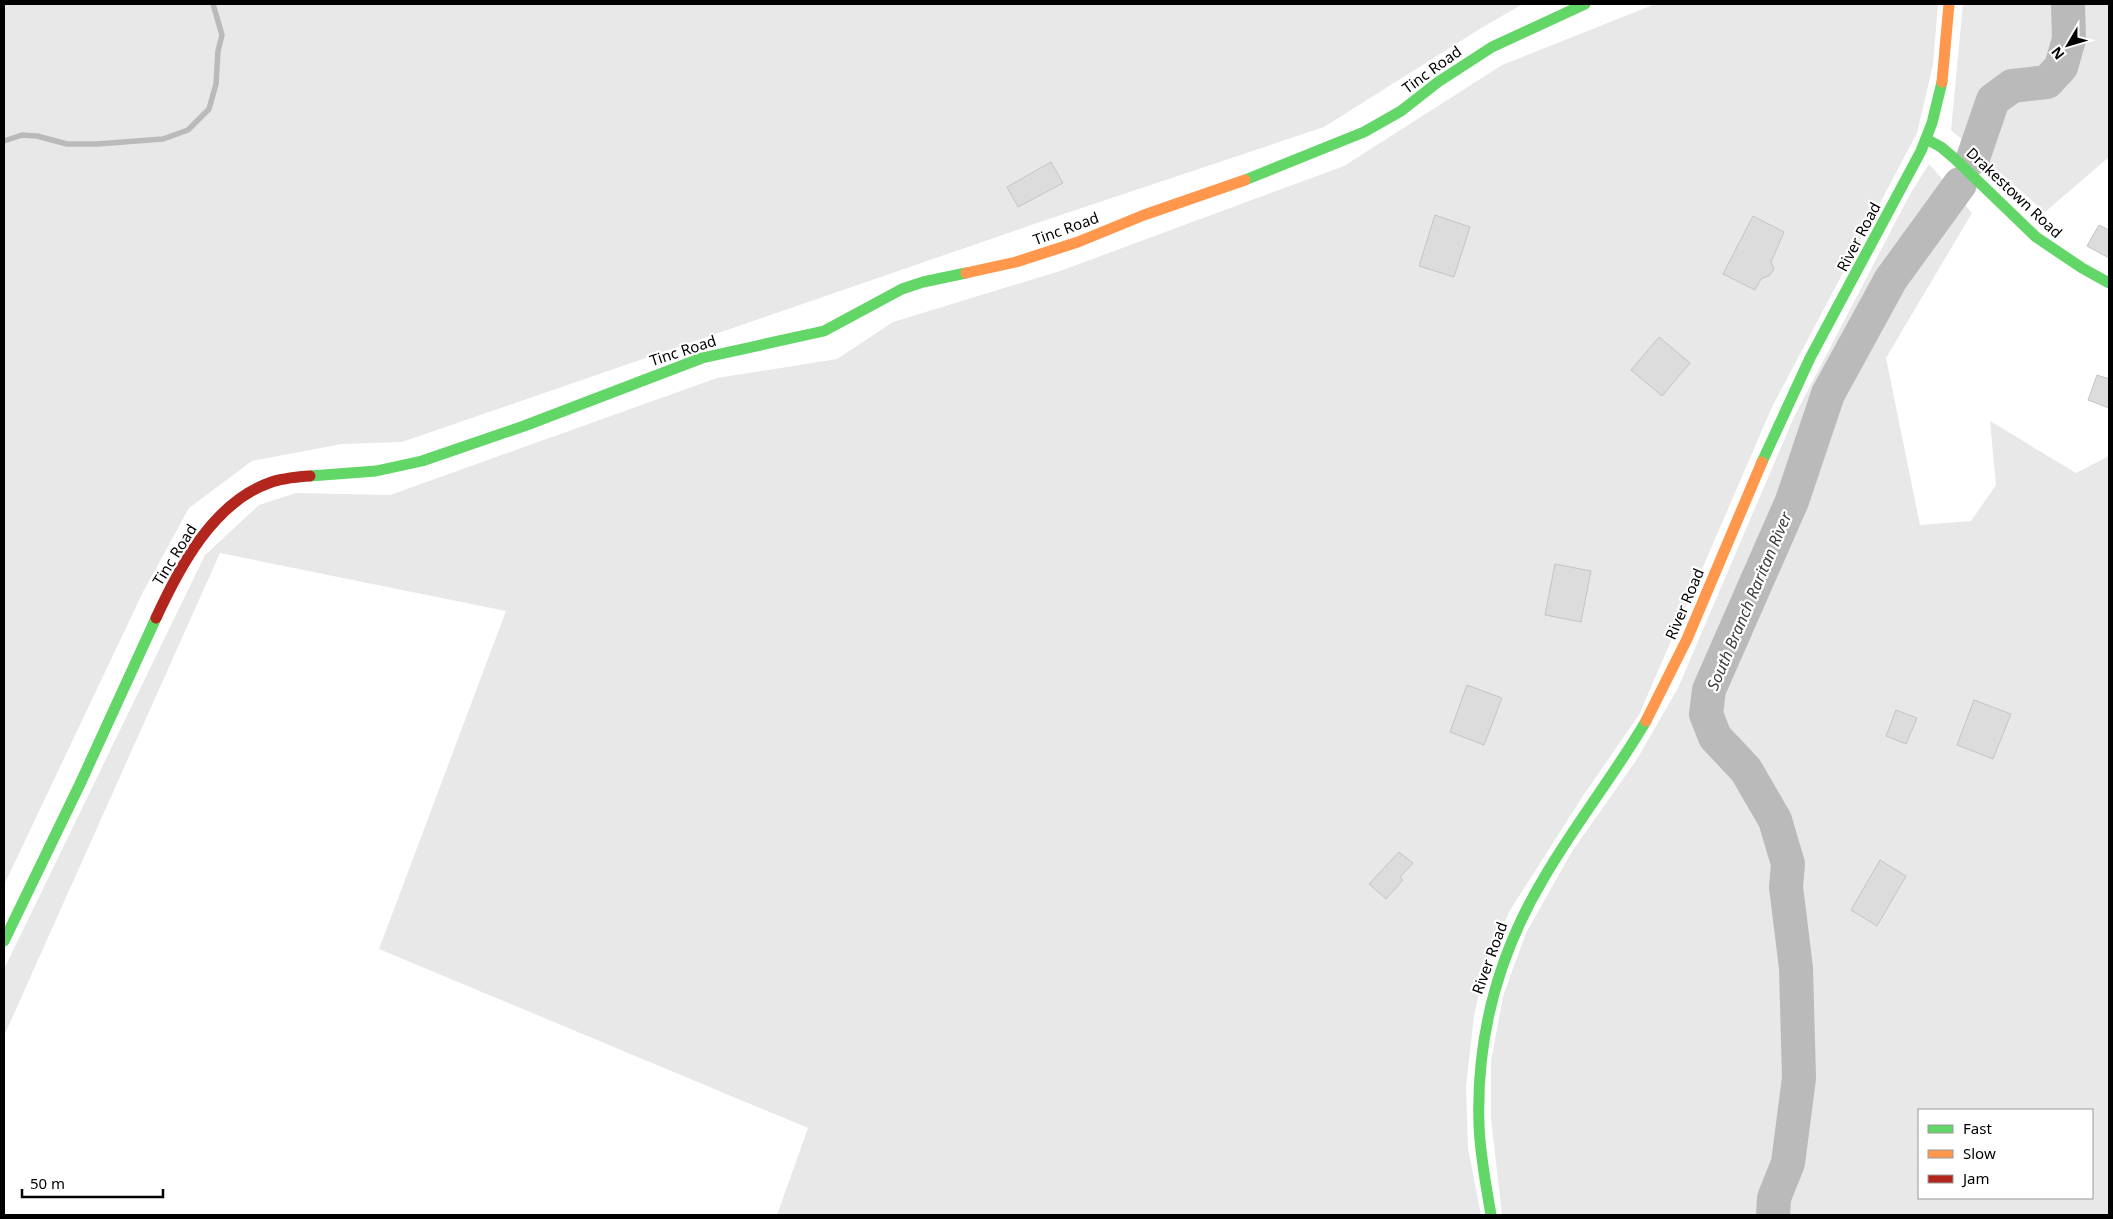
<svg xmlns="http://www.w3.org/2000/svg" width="2113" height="1219" font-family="'Noto Sans',sans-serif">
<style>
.green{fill:#e8e8e8;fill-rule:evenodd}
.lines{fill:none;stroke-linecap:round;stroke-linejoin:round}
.stream{stroke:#bababa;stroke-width:5.5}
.river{stroke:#bababa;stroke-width:34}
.building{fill:#dcdcdc;stroke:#c4c4c4}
.fast{stroke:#63d668;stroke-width:11}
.slow{stroke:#ff974d;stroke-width:11}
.jam{stroke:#b3261e;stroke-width:11}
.labels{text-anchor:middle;stroke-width:4.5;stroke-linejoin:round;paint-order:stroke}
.street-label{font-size:15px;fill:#000;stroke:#fff}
.water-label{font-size:16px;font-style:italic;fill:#3e3e3e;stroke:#fff}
</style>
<rect width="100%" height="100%" fill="#fff"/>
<g class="green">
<path d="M 4,4 L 1523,4 L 1483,27 L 1324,127 L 1046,220 L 402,442 L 342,444 L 252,461 L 189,508 L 143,592 L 4,885 Z"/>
<path d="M 1655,4 L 1938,4 L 1933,65 L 1917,133 L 1772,407 L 1639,715 L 1583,796 L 1509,912 L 1483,975 L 1474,1016 L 1466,1086 L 1468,1148 L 1481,1215 L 777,1215 L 808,1128 L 379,949 L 506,611 L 220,553 L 4,1036 L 4,969 L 205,555 L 259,505 L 296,493 L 390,495 L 717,378 L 837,359 L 893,322 L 1060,271 L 1344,166 L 1502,65 Z"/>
<path d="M 1963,4 L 2109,4 L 2109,157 L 2045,212 L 1951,130 Z"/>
<path d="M 1929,164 L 1972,213 L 1886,358 L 1920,525 L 1971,521 L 1996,485 L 1990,421 L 2076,473 L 2109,456 L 2109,1215 L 1502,1215 L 1491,1119 L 1491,1061 L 1503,996 L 1526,933 L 1571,853 L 1637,759 L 1678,688 L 1794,417 L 1909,196 ZM 1919,1110 L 2092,1110 L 2092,1198 L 1919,1198 Z"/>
</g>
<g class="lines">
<path class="stream" d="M 4,141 L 22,135 L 37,136 L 67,144 L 97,144 L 163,139 L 188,130 L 209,109 L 216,84 L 218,51 L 222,35 L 213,4"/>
<g class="river">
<path d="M 1973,158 L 1993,100 L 2012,86 L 2047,82 L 2061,67 L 2069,39 L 2068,4"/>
<path d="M 1773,1215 L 1774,1198 L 1788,1163 L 1799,1078 L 1796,968 L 1786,887 L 1788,864 L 1775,820 L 1746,770 L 1715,737 L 1706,714 L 1709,690 L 1792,501 L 1828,394 L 1891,279 L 1960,184"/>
</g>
</g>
<g class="building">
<path d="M 1051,162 L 1063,183 L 1018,207 L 1007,187 Z"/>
<path d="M 1435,215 L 1470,227 L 1454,277 L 1419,266 Z"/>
<path d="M 1753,216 L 1784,232 L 1771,262 L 1774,269 L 1770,275 L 1761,279 L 1755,290 L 1723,274 Z"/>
<path d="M 2099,225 L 2109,230 L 2109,258 L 2087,246 Z"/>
<path d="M 1659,337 L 1690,363 L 1662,396 L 1631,370 Z"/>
<path d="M 2097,375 L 2109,379 L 2109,408 L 2088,400 Z"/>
<path d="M 1555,564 L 1591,571 L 1581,622 L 1545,615 Z"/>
<path d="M 1467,685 L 1502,698 L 1484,745 L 1450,732 Z"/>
<path d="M 1974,700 L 2011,714 L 1993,759 L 1957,745 Z"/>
<path d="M 1896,710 L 1917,718 L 1906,744 L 1886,736 Z"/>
<path d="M 1399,852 L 1413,863 L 1400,877 L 1403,880 L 1386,899 L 1369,884 Z"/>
<path d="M 1880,860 L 1906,876 L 1877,926 L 1851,910 Z"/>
</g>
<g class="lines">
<g class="fast">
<path d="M 1926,139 L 1941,147 L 1954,158 L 2036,237 L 2082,268 L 2109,283"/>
<path d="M 1245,180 L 1364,132 L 1401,111 L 1438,82 L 1492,47 L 1585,4"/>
<path d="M 1762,462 L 1810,358 L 1921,151 L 1932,123 L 1942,82"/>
<path d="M 310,476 L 376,471 L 422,461 L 524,426 L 702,358 L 824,331 L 902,289 L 923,282 L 966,273"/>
<path d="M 4,941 L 80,784 L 156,618"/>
<path d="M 1491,1215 C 1486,1185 1480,1155 1479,1125 C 1476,1036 1499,952 1545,876 C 1576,823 1615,774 1646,721"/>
</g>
<g class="slow">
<path d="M 1942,82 L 1949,4"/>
<path d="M 966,273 L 1016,262 L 1078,242 L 1144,215 L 1245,180"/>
<path d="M 1646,721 L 1687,639 L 1762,462"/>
</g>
<path class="jam" d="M 156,618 C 179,568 213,503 269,483 C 282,478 297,477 310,476"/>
</g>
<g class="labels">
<g class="street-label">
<text transform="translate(1432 70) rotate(-36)" y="5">Tinc Road</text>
<text transform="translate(2014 193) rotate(43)" y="5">Drakestown Road</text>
<text transform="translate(1066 229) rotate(-20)" y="5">Tinc Road</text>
<text transform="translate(1859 237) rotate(-62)" y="5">River Road</text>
<text transform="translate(683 351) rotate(-18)" y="5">Tinc Road</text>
<text transform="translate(175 555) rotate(-58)" y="5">Tinc Road</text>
<text transform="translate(1685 604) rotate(-67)" y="5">River Road</text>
<text transform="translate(1490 958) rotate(-70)" y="5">River Road</text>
</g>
<g class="water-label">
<text transform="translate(1749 601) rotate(-67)" y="6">South Branch Raritan River</text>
</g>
</g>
<rect width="2113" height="1219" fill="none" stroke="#000000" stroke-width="10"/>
<rect x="1918" y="1109" width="175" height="90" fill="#ffffff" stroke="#999999"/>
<rect x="1928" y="1125" width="25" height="8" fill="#63d668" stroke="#999999"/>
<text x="1963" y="1134" font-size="15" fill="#000000">Fast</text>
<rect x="1928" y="1150" width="25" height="8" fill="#ff974d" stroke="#999999"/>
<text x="1963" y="1159" font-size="15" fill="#000000">Slow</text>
<rect x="1928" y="1175" width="25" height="8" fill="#b3261e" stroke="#999999"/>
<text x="1963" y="1184" font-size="15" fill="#000000">Jam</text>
<g transform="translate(2068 45) rotate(232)" stroke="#ffffff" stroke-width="4" paint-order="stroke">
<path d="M0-4L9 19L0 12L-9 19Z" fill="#000000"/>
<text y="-8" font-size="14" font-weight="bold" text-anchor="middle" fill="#000000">N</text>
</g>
<path d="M22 1189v8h141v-8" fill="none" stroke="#000000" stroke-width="2.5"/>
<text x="30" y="1189" font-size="15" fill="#000000" stroke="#ffffff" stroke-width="4" paint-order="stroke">50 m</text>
</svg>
